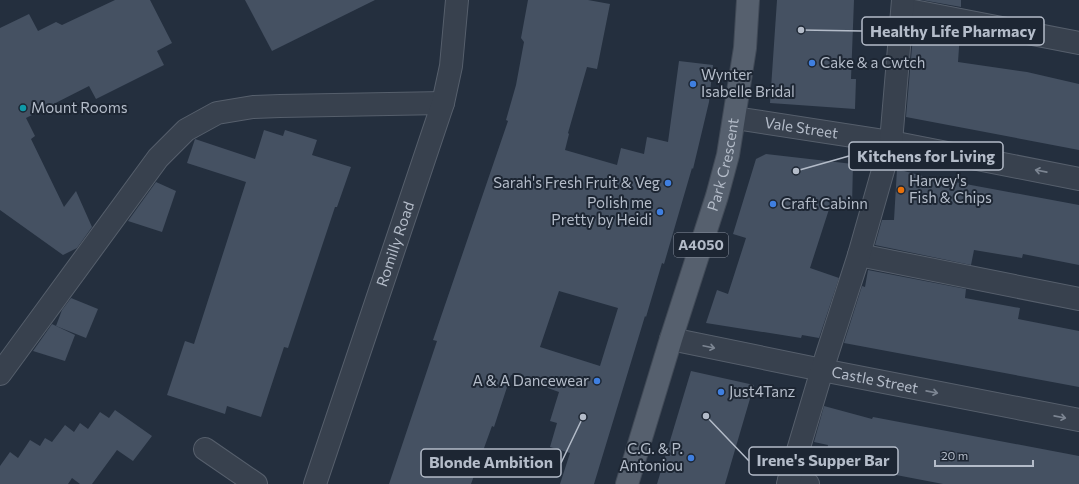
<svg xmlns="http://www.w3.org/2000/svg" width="1079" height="484" font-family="Commissioner,sans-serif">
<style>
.building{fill:#455162;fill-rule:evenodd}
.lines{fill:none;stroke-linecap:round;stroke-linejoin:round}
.minor-casing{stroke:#565f6c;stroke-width:24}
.major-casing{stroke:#414a57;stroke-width:24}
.minor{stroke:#38414e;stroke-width:22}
.major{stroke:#56606e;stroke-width:22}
.oneway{stroke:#7c8592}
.shop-dot{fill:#3f7fe0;stroke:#1d2633;stroke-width:1.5}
.culture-dot{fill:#0f9aa8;stroke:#1d2633;stroke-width:1.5}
.food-dot{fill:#e8710a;stroke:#1d2633;stroke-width:1.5}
.labels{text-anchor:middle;stroke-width:4;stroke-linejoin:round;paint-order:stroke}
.shield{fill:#1d2633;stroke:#878f9c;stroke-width:1}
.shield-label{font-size:14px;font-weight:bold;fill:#b4bcc9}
.poi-label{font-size:15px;fill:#b4bcc9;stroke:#1d2633;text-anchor:start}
.street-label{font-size:15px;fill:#b4bcc9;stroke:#1d2633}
.leader{fill:none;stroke:#b4bcc9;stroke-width:1.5}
.callout-dot{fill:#b4bcc9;stroke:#1d2633;stroke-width:1.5}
.callout{fill:#1d2633;stroke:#b4bcc9;stroke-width:1.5}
.callout-label{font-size:16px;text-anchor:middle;font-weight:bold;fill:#b4bcc9}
</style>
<rect width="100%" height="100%" fill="#242f3e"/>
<g class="building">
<path d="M 115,0 L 150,0 L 172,43 L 157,51 L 164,65 L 96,99 L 89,86 L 26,118 L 35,136 L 31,139 L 64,207 L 76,191 L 92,227 L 77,248 L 63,255 L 0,210 L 0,28 L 29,14 L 38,31 L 56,22 L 62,25 Z"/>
<path d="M 245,0 L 375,0 L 272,51 Z"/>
<path d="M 528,0 L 588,0 L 610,4 L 597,69 L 587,67 L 568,133 L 569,134 L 565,150 L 617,165 L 621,148 L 644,154 L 647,137 L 668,142 L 679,61 L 713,65 L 709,102 L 693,169 L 692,168 L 664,264 L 662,263 L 646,317 L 645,316 L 594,484 L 560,484 L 570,453 L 550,447 L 557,423 L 550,421 L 559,392 L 511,375 L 494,427 L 492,426 L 471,484 L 389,484 L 437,341 L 433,340 L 508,121 L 506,120 L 516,85 L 524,42 L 521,38 ZM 559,291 L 618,308 L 600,366 L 540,347 Z"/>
<path d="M 777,0 L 854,0 L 851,79 L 856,79 L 855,109 L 770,103 Z"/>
<path d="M 922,0 L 961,0 L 961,7 Z"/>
<path d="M 914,24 L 960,33 L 958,62 L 1027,72 L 1079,84 L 1079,150 L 906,117 Z"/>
<path d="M 264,130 L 283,136 L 285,130 L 317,140 L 312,155 L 351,167 L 337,207 L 335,207 L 288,348 L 284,347 L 261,417 L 227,406 L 225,414 L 167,395 L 185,341 L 194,344 L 246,182 L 187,163 L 195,139 L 255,159 Z"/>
<path d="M 766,154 L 853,164 L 852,206 L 832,200 L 810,268 L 839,278 L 819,338 L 802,335 L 801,338 L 706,323 L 717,290 L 728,294 L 746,238 L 733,234 L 756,159 Z"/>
<path d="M 897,169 L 944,182 L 944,180 L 1079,205 L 1079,265 L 1023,254 L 1022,258 L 974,250 L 971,265 L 875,245 L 882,220 L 894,220 Z"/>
<path d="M 156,182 L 176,191 L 162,232 L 128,221 Z"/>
<path d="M 868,270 L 966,289 L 965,298 L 1020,308 L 1018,319 L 1079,331 L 1079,387 L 844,343 L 862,286 L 865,287 Z"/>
<path d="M 71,298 L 98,309 L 86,338 L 56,326 L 62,310 Z"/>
<path d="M 52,324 L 75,335 L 65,361 L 33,351 Z"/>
<path d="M 691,371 L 754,385 L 725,484 L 657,484 Z"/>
<path d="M 824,406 L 872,419 L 873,417 L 1079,456 L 1079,484 L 943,484 L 870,470 L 870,468 L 825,460 L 828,445 L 814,442 Z"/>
<path d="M 115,410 L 152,436 L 133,461 L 117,450 L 92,484 L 80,484 L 72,478 L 68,484 L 0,484 L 0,466 L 10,452 L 18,458 L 30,440 L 40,446 L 45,438 L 52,442 L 65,425 L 74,432 L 80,423 L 88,429 L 100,412 L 109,418 Z"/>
</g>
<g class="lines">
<defs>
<g id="minor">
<path d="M 903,9 L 1079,43"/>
<path id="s1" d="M 735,118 L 891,142 L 1079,179"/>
<path d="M 859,255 L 1079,299"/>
<path id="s2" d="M 671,339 L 822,370 L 1079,420"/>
<path d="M 0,374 L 158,158 L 186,130 L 217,113 L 253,107 L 280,106 L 443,103"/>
<path d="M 205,449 L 256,484"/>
<path d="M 789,480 L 808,484"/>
<path id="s3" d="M 315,484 L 443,103 L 451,66 L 457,0"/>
<path d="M 788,484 L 822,370 L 859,255 L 891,142 L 903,0"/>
</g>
<g id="major">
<path id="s4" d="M 627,484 L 671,339 L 717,196 L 728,155 L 745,48 L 748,0"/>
</g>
</defs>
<use href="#minor" class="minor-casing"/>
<use href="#major" class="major-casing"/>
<use href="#minor" class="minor"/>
<use href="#major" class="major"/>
</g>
<defs><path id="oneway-shaft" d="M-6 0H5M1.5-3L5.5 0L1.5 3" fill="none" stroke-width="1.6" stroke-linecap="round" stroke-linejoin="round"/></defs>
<g class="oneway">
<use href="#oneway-shaft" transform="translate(1041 171) rotate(-169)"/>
<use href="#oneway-shaft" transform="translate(709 347) rotate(12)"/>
<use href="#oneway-shaft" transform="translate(932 392) rotate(11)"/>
<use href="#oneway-shaft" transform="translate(1060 417) rotate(11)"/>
</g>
<g class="shop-dot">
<circle cx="812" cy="63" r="4"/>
<circle cx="693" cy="84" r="4"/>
<circle cx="668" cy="183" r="4"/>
<circle cx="773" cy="204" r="4"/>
<circle cx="660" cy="212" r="4"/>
<circle cx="597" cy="381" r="4"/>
<circle cx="721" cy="392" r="4"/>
<circle cx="691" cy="458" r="4"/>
</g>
<circle class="culture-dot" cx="23" cy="108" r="4"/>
<circle class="food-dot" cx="901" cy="190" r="4"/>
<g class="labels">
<rect class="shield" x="674" y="233" width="54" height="24" rx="3"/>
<g class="shield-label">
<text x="701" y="250">A4050</text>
</g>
<g class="poi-label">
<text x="820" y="68">Cake &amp; a Cwtch</text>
<text x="701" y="80">Wynter<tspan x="701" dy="17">Isabelle Bridal</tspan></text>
<text x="31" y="113">Mount Rooms</text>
<text x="909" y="186">Harvey's<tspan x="909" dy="17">Fish &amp; Chips</tspan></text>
<text x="660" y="188" text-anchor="end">Sarah's Fresh Fruit &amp; Veg</text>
<text x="652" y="208" text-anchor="end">Polish me<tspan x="652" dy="17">Pretty by Heidi</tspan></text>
<text x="781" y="209">Craft Cabinn</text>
<text x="589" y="386" text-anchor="end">A &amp; A Dancewear</text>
<text x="729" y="397">Just4Tanz</text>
<text x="683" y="454" text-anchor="end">C.G. &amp; P.<tspan x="683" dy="17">Antoniou</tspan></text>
</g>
<g class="street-label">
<text dy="5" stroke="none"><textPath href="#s1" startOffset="67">Vale Street</textPath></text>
<text dy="5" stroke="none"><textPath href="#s4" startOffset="334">Park Crescent</textPath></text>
<text dy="5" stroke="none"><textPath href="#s3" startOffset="253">Romilly Road</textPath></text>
<text dy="5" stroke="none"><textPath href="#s2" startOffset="208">Castle Street</textPath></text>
</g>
</g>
<path class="leader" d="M801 30L862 31M796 171L849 156M706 416L749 461M583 417L561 463"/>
<g class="callout-dot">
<circle cx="801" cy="30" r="4"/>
<circle cx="796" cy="171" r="4"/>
<circle cx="706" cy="416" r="4"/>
<circle cx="583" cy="417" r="4"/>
</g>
<g class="callout">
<rect x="862" y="17" width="182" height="28" rx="4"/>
<rect x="849" y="142" width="154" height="28" rx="4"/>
<rect x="749" y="447" width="149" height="28" rx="4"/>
<rect x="421" y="449" width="140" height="28" rx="4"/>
</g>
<g class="callout-label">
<text x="953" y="37">Healthy Life Pharmacy</text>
<text x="926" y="162">Kitchens for Living</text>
<text x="823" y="466">Irene's Supper Bar</text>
<text x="491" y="468">Blonde Ambition</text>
</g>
<path d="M935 460v6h98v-6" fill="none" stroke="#b4bcc9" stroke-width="2"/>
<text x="941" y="460" font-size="12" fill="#b4bcc9" stroke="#1d2633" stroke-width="3" paint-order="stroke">20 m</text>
</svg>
